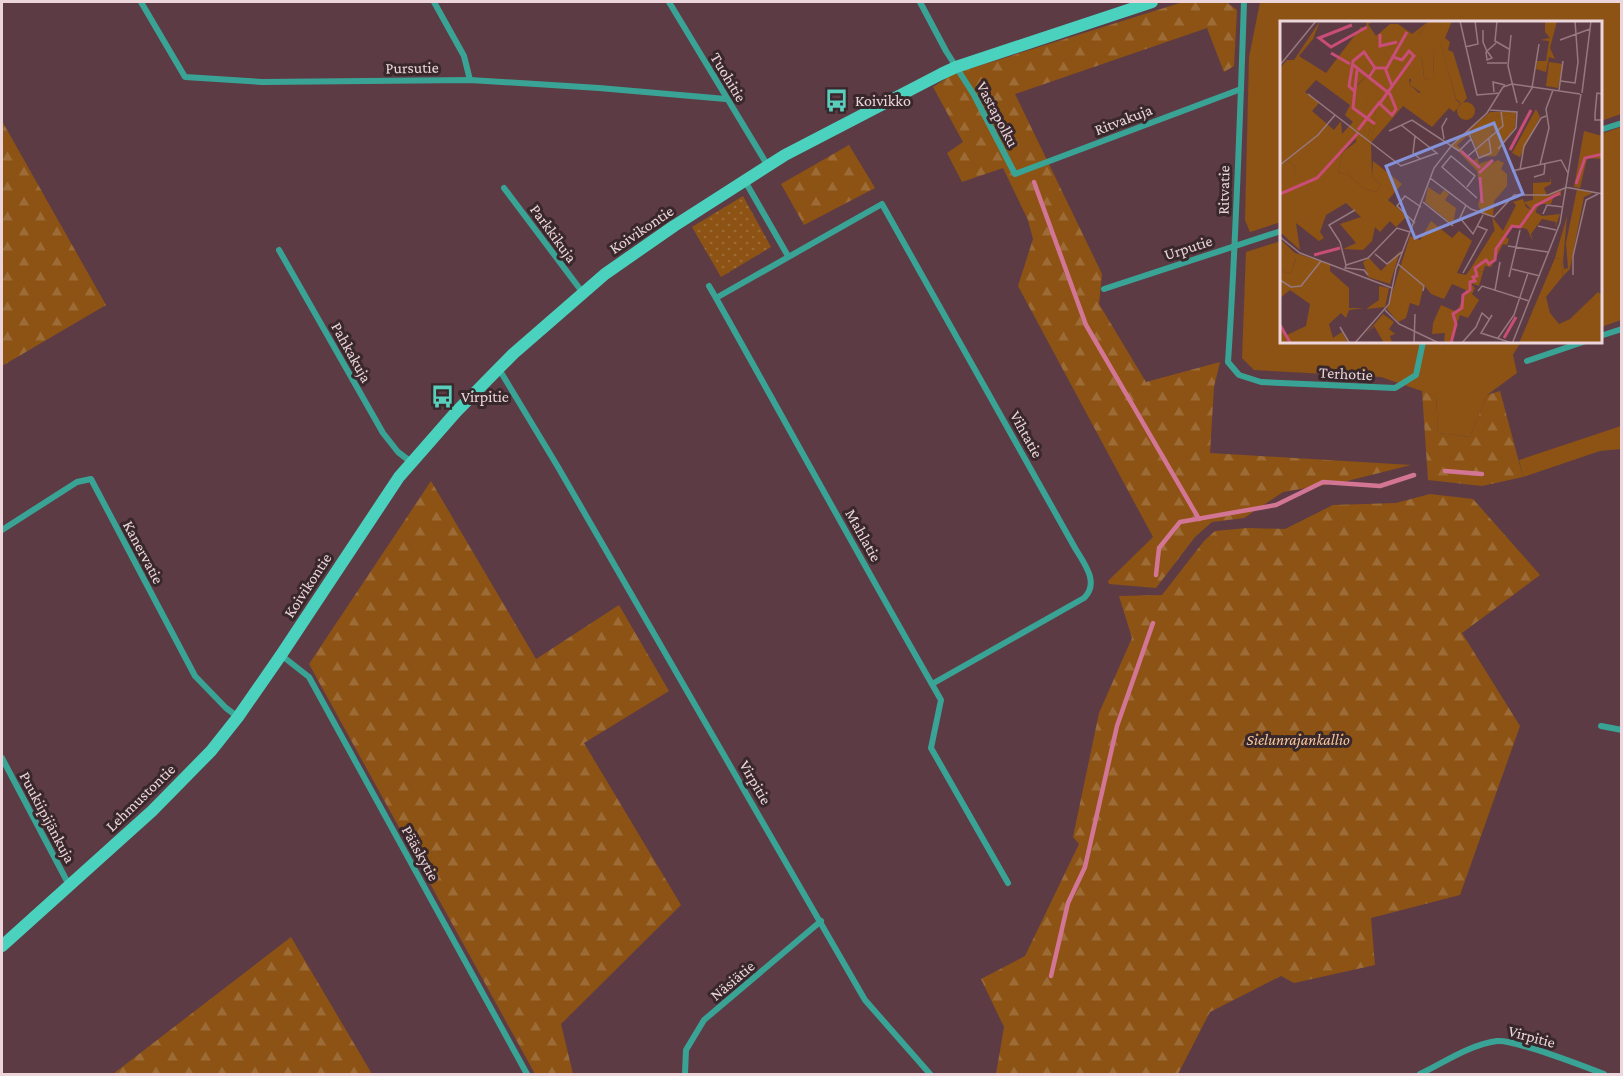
<svg xmlns="http://www.w3.org/2000/svg" width="1623" height="1076" font-family="'Crimson Pro',serif">
<style>
.grass{fill:#8c5314}
.forest{fill:url(#forest-firs)}
.park{fill:url(#park-dots)}
.lines{fill:none;stroke-linecap:round;stroke-linejoin:round}
.stream{stroke:#d37695;stroke-width:4.5}
.street{stroke:#39a495;stroke-width:6}
.secondary{stroke:#4ad2bf;stroke-width:12}
.labels{text-anchor:middle;stroke-width:6;stroke-linejoin:round;paint-order:stroke}
.street-label{font-size:16px;fill:#ecd6db;stroke:#38272b}
.poi-label{font-size:16px;fill:#ecd6db;stroke:#38272b;text-anchor:start}
.park-label{font-size:16px;font-style:italic;fill:#f6c79e;stroke:#38272b}
.inset-river{fill:none;stroke:#c84d77;stroke-width:3}
.inset-road{fill:none;stroke:#967980;stroke-width:1.5}
.view{fill:#8492da;fill-opacity:0.15;stroke:#8492da;stroke-width:3}
.inset-edge{fill:none;stroke:#ecd6db;stroke-width:3}
</style>
<defs>
<pattern id="forest-firs" width="22" height="20" patternUnits="userSpaceOnUse" patternTransform="scale(1.5)"><rect width="22" height="20" fill="#8c5314"/><path d="M5 1l3.5 6h-7zM16 11l3.5 6h-7z" fill="#9c6b36"/></pattern>
<pattern id="park-dots" width="8" height="8" patternUnits="userSpaceOnUse" patternTransform="scale(1.5)"><rect width="8" height="8" fill="#8c5314"/><path d="M2 2h.1M6 6h.1" fill="none" stroke="#9c6b36" stroke-width="1.8" stroke-linecap="round"/></pattern>
</defs>
<rect width="100%" height="100%" fill="#5d3b44"/>
<g class="grass">
<path d="M 1260,2 L 1621,2 L 1621,114 L 1601,121 L 1600,22 L 1281,22 L 1281,222 L 1250,232 L 1245,220 L 1249,57 Z"/>
<path d="M 1621,127 L 1621,320 L 1601,327 L 1601,134 Z"/>
<path d="M 1281,241 L 1281,342 L 1525,342 L 1519,345 L 1513,355 L 1517,373 L 1487,395 L 1470,437 L 1438,433 L 1436,396 L 1381,377 L 1254,370 L 1242,358 L 1246,252 Z"/>
<path d="M 1621,426 L 1621,449 L 1600,451 L 1523,477 L 1519,460 Z"/>
</g>
<g class="forest">
<path d="M 1183,2 L 1226,2 L 1237,10 L 1234,66 L 1224,72 L 1207,28 L 1015,94 L 1102,274 L 1099,304 L 1146,382 L 1220,362 L 1214,387 L 1210,453 L 1411,465 L 1347,481 L 1283,492 L 1244,518 L 1212,522 L 1195,537 L 1156,588 L 1109,584 L 1108,581 L 1153,537 L 1018,286 L 1033,239 L 1028,220 L 1003,168 L 962,182 L 947,153 L 963,142 L 933,87 L 953,74 Z"/>
<path d="M 2,121 L 106,305 L 2,366 Z"/>
<path d="M 849,145 L 875,188 L 804,225 L 781,184 Z"/>
<path d="M 1422,391 L 1436,396 L 1438,433 L 1470,437 L 1487,395 L 1500,391 L 1523,477 L 1482,486 L 1428,480 Z"/>
<path d="M 431,481 L 536,659 L 619,605 L 669,691 L 584,743 L 681,905 L 561,1024 L 573,1074 L 535,1074 L 309,664 Z"/>
<path d="M 1430,494 L 1473,499 L 1540,575 L 1462,633 L 1520,726 L 1460,895 L 1371,918 L 1375,965 L 1294,983 L 1281,976 L 1210,1012 L 1178,1074 L 996,1074 L 1004,1027 L 981,979 L 1025,956 L 1079,844 L 1073,837 L 1099,713 L 1132,638 L 1119,596 L 1162,595 L 1204,541 L 1215,531 L 1247,528 L 1285,529 L 1333,505 L 1396,503 Z"/>
<path d="M 291,937 L 372,1074 L 113,1074 Z"/>
</g>
<path class="park" d="M 743,196 L 771,247 L 721,277 L 692,227 Z"/>
<g class="lines">
<g class="stream">
<path d="M 1034,182 L 1086,325 L 1199,519"/>
<path d="M 1445,471 L 1482,474"/>
<path d="M 1156,575 L 1159,548 L 1180,522 L 1276,505 L 1323,482 L 1380,486 L 1414,475"/>
<path d="M 1051,976 L 1068,903 L 1085,867 L 1117,726 L 1153,623"/>
</g>
<g class="street">
<path d="M 141,2 L 185,77 L 262,82 L 470,80 L 599,88 L 726,99"/>
<path d="M 434,2 L 464,56 L 470,80"/>
<path d="M 669,2 L 768,166"/>
<path d="M 920,2 L 946,51 L 974,95 L 1015,174 L 1241,89"/>
<path d="M 1244,2 C 1240,122 1236,242 1228,362 L 1239,375 L 1261,382 L 1395,388 L 1416,375 L 1423,342"/>
<path d="M 1600,130 L 1622,123"/>
<path d="M 745,181 L 788,256"/>
<path d="M 504,188 L 583,293"/>
<path d="M 279,250 L 383,433 L 398,452 L 411,462"/>
<path d="M 709,286 L 716,298"/>
<path d="M 1104,289 L 1281,231"/>
<path d="M 1600,336 L 1622,329"/>
<path d="M 1527,361 L 1583,342"/>
<path d="M 499,369 L 558,467 L 865,1000 L 930,1074"/>
<path d="M 2,530 L 77,482 L 91,479 L 195,676 L 226,708 L 238,717"/>
<path d="M 281,655 L 309,677 L 527,1074"/>
<path d="M 932,684 L 1084,598 C 1100,583 1084,563 1075,548 L 882,204 L 716,298 C 791,432 865,567 941,700 L 931,748 L 1008,883"/>
<path d="M 1601,726 L 1622,730"/>
<path d="M 2,758 L 69,885"/>
<path d="M 685,1074 L 686,1050 L 704,1020 L 821,921"/>
<path d="M 1420,1074 C 1445,1062 1469,1045 1497,1041 C 1513,1039 1586,1067 1604,1074"/>
</g>
<path class="secondary" d="M 2,946 L 152,811 L 211,751 L 238,717 L 281,655 L 399,477 L 456,412 L 513,354 L 605,274 L 674,226 L 785,155 L 941,74 L 956,67 L 1152,2"/>
</g>
<defs>
<symbol id="bus-bare" viewBox="-9 -9 18 18"><path d="M-5-6H5V4H4V6H2V4H-2V6H-4V4H-5ZM-3.5-4V0h7V-4ZM-3.5 1.2v1.5H-2V1.2ZM2 1.2v1.5H3.5V1.2Z" fill="#5acebd" stroke="#38272b" stroke-width="2.5" paint-order="stroke"/></symbol>
</defs>
<g fill-rule="evenodd">
<use href="#bus-bare" x="820" y="84" width="33" height="33"/>
<use href="#bus-bare" x="426" y="380" width="33" height="33"/>
</g>
<g class="labels">
<g class="street-label">
<text transform="translate(412 67) rotate(-1)" y="6">Pursutie</text>
<text transform="translate(729 77) rotate(59)" y="6">Tuohitie</text>
<text transform="translate(998 114) rotate(62)" y="6">Vastapolku</text>
<text transform="translate(1123 119) rotate(-21)" y="6">Ritvakuja</text>
<text transform="translate(1223 190) rotate(-89)" y="6">Ritvatie</text>
<text transform="translate(641 229) rotate(-34)" y="6">Koivikontie</text>
<text transform="translate(554 233) rotate(54)" y="6">Parkkikuja</text>
<text transform="translate(1188 247) rotate(-18)" y="6">Urputie</text>
<text transform="translate(352 352) rotate(61)" y="6">Pahkakuja</text>
<text transform="translate(1346 373) rotate(3)" y="6">Terhotie</text>
<text transform="translate(1027 434) rotate(61)" y="6">Vihtatie</text>
<text transform="translate(864 535) rotate(61)" y="6">Mahlatie</text>
<text transform="translate(144 552) rotate(62)" y="6">Kanervatie</text>
<text transform="translate(307 585) rotate(-57)" y="6">Koivikontie</text>
<text transform="translate(756 782) rotate(60)" y="6">Virpitie</text>
<text transform="translate(140 797) rotate(-44)" y="6">Lehmustontie</text>
<text transform="translate(48 817) rotate(62)" y="6">Puukiipijänkuja</text>
<text transform="translate(421 853) rotate(61)" y="6">Pääskytie</text>
<text transform="translate(732 980) rotate(-40)" y="6">Näsiätie</text>
<text transform="translate(1532 1036) rotate(15)" y="6">Virpitie</text>
</g>
<g class="poi-label">
<text x="855" y="106">Koivikko</text>
<text x="461" y="402">Virpitie</text>
</g>
<g class="park-label">
<text x="1298" y="745">Sielunrajankallio</text>
</g>
</g>
<g transform="translate(1280 21)">
<rect width="322" height="322" fill="#5d3b44"/>
<path d="M 87,0 L 94,0 L 88,3 L 96,15 L 110,3 L 118,3 L 132,13 L 149,0 L 139,14 L 144,56 L 154,55 L 153,33 L 160,20 L 176,79 L 181,83 L 174,91 L 169,87 L 152,106 L 119,82 L 114,68 L 120,54 L 97,82 L 91,122 L 92,156 L 101,164 L 96,171 L 84,168 L 69,154 L 58,151 L 63,131 L 76,121 L 77,65 L 92,49 L 106,45 L 110,39 L 86,5 ZM 144,57 L 149,59 L 164,59 L 139,72 L 130,64 L 129,58 ZM 93,66 L 98,68 L 88,116 L 84,112 ZM177 90a9 9 0 1 1 18 0a9 9 0 1 1-18 0ZM 236,91 L 235,106 L 216,135 L 200,136 L 196,128 L 214,112 L 211,109 L 213,113 L 196,127 L 190,112 L 193,108 L 205,98 ZM 304,110 L 322,115 L 322,138 L 307,137 L 300,167 L 294,166 ZM 9,140 L 16,146 L 12,166 L 0,172 L 0,143 ZM 271,156 L 271,163 L 264,167 L 267,174 L 281,168 L 281,175 L 274,174 L 271,183 L 259,183 L 255,192 L 244,181 L 253,179 L 253,162 L 270,161 ZM 297,168 L 313,172 L 304,176 L 290,248 L 283,255 L 281,238 L 275,237 L 287,195 L 283,241 L 284,248 L 288,247 L 286,222 ZM 0,224 L 16,237 L 11,251 L 6,252 L 0,246 ZM 103,293 L 114,301 L 109,308 L 115,313 L 110,315 L 112,322 L 104,322 L 94,305 L 85,314 Z" fill="#8c5314" fill-rule="evenodd"/>
<path d="M 40,0 L 33,18 L 19,35 L 46,52 L 81,6 L 89,8 L 110,39 L 106,45 L 92,49 L 77,64 L 86,76 L 81,112 L 63,131 L 58,151 L 69,154 L 84,168 L 96,171 L 101,164 L 92,156 L 93,140 L 122,163 L 108,179 L 127,195 L 116,206 L 110,200 L 100,211 L 95,206 L 92,220 L 83,229 L 63,228 L 76,222 L 60,203 L 81,196 L 66,182 L 46,194 L 40,211 L 44,217 L 39,220 L 16,202 L 20,229 L 0,211 L 0,172 L 11,166 L 16,146 L 9,140 L 0,143 L 0,47 L 7,39 L 14,39 ZM 36,59 L 70,84 L 65,94 L 73,101 L 62,113 L 61,100 L 54,109 L 32,90 L 39,82 L 25,71 ZM 149,0 L 172,0 L 165,17 L 170,21 L 168,29 L 173,31 L 187,77 L 182,83 L 176,78 L 160,21 L 153,33 L 154,56 L 149,57 L 144,56 L 142,37 L 132,31 L 129,18 L 139,14 ZM 265,0 L 277,0 L 270,27 L 275,38 L 269,36 L 266,51 L 256,48 L 257,40 L 266,40 L 269,20 L 260,19 L 270,17 L 265,11 ZM 122,52 L 114,68 L 123,85 L 91,122 L 97,81 ZM 210,91 L 236,91 L 206,98 L 190,110 L 190,117 L 187,115 L 177,124 L 193,140 L 197,137 L 199,143 L 213,138 L 203,147 L 218,139 L 224,142 L 221,148 L 227,153 L 227,165 L 214,180 L 213,196 L 202,193 L 198,184 L 201,173 L 197,150 L 172,124 ZM 148,166 L 160,174 L 164,169 L 169,173 L 165,179 L 176,187 L 173,204 L 145,181 ZM 243,178 L 246,186 L 262,195 L 280,193 L 275,207 L 276,201 L 262,198 L 251,213 L 253,220 L 247,208 L 232,205 L 224,215 L 215,211 L 212,196 L 223,210 L 236,184 L 233,181 ZM 151,200 L 172,217 L 179,210 L 192,220 L 177,252 L 186,254 L 191,247 L 203,251 L 199,265 L 190,262 L 195,267 L 192,273 L 199,279 L 188,297 L 180,294 L 169,322 L 164,320 L 165,312 L 152,313 L 153,302 L 161,284 L 177,291 L 186,269 L 172,263 L 164,278 L 151,273 L 144,264 L 139,285 L 130,282 L 126,297 L 118,301 L 107,288 L 130,215 L 140,219 ZM 0,218 L 15,232 L 50,243 L 50,250 L 69,267 L 69,287 L 84,287 L 69,289 L 66,297 L 61,292 L 49,303 L 53,317 L 62,311 L 68,322 L 0,322 L 0,306 L 7,314 L 26,305 L 30,283 L 10,269 L 0,277 L 0,246 L 6,252 L 11,251 L 16,238 L 0,224 ZM 120,230 L 110,263 L 88,256 L 83,241 L 89,237 L 101,250 ZM 275,237 L 281,238 L 283,255 L 266,276 L 270,292 L 279,303 L 290,298 L 318,271 L 322,274 L 322,322 L 239,322 ZM 99,265 L 109,267 L 105,286 L 86,288 L 99,279 Z" fill="#8c5314" fill-rule="evenodd"/>
<path d="M 132,53 L 149,59 L 164,58 L 158,67 L 145,74 L 130,64 ZM 85,61 L 99,68 L 88,116 L 84,113 L 88,76 ZM 79,121 L 87,126 L 88,132 L 86,143 L 76,147 L 66,136 Z" fill="#8c5314"/>
<path d="M 269,41 L 283,43 L 278,67 L 266,65 ZM 256,88 L 260,96 L 240,136 L 232,132 ZM 214,210 L 229,218 L 227,224 L 223,223 L 211,246 L 205,245 L 203,251 L 191,247 ZM 0,305 L 8,317 L 20,316 L 27,322 L 0,322 Z" fill="#8c5314"/>
<path class="inset-river" d="M 72,4 L 39,17 L 51,26 L 87,6M 100,13 L 100,25 L 117,21M 51,32 L 70,43M 72,43 L 110,73 L 116,88 L 112,94 L 99,82 L 78,109M 106,48 L 127,11M 77,49 L 73,87 L 95,103M 89,56 L 95,47 L 105,47 L 112,65M 75,71 L 69,65 L 73,40 L 84,31 L 95,47M 100,82 L 134,35 L 129,30 L 122,39 L 113,36M 230,129 L 251,89M 181,130 L 200,147M 199,152 L 213,139M 200,156 L 202,182M 296,163 L 305,137 L 323,133M 0,173 L 37,157 L 78,112M 34,234 L 60,227M 0,304 L 11,323M 224,317 L 236,296M 171,322 L 176,303 L 173,293 L 182,287 L 183,274 L 190,269 L 190,261 L 195,260 L 193,256 L 197,255 L 195,247 L 206,239 L 209,243 L 215,239 L 216,228 L 232,205 L 240,206 L 255,185 L 280,172"/>
<path class="inset-road" d="M 180,0 L 197,74 L 220,72M 217,0 L 215,20 L 229,28M 203,9 L 203,21 L 206,28 L 207,30 L 212,37 L 207,39 L 206,31 L 207,30 L 216,22M 231,14 L 228,45 L 237,82M 280,19 L 310,8M 185,26 L 198,23 L 195,0M 207,42 L 227,42M 0,44 L 36,0M 281,60 L 295,62 L 298,41 L 295,0M 279,69 L 283,40M 214,71 L 213,61 L 225,64M 302,72 L 311,0M 28,73 L 121,145 L 157,132M 323,73 L 317,72 L 315,93 L 315,99 L 323,99M 242,83 L 252,67 L 259,23M 210,89 L 237,91 L 236,107 L 218,128M 121,104 L 158,133M 109,110 L 132,99 L 179,130 L 191,118M 188,110 L 199,137 L 211,132 L 209,118M 135,115 L 133,132 L 140,138M 164,118 L 162,106 L 167,97M 188,135 L 223,105 L 221,90M 0,144 L 38,114 L 55,94M 260,144 L 269,107 L 266,88 L 273,69M 240,149 L 244,125 L 261,97 L 266,95M 232,150 L 281,139 L 288,152M 254,156 L 264,153 L 265,143M 150,157 L 191,188 L 214,196 L 234,174 L 268,174 L 285,167M 187,166 L 195,155 L 171,135 L 162,146 L 197,177M 285,166 L 323,173M 143,181 L 173,205M 186,184 L 180,197 L 193,213 L 203,194M 263,193 L 267,184 L 283,186M 135,202 L 117,185 L 125,175 L 141,186M 258,205 L 276,209M 0,216 L 20,232 L 112,267M 228,225 L 268,231M 95,233 L 107,243 L 123,230M 118,243 L 144,265 L 143,270M 66,244 L 60,221 L 49,204 L 75,189M 66,247 L 84,249 L 88,254M 65,248 L 66,244 L 88,237 L 117,207 L 130,211M 232,248 L 260,255M 183,252 L 207,209 L 197,205M 293,254 L 293,235 L 306,179 L 318,173M 229,256 L 240,209M 0,259 L 11,266 L 21,265 L 41,240M 215,269 L 220,241M 198,270 L 202,265 L 249,280M 105,289 L 119,303 L 161,323M 212,294 L 201,312 L 232,322M 60,306 L 70,323M 218,317 L 234,294 L 248,252M 74,323 L 109,283 L 116,248 L 154,147 L 172,124 L 207,92 L 223,66 L 232,63 L 300,73M 134,323 L 135,293M 181,323 L 196,306 L 202,292 L 209,298M 232,323 L 280,202 L 301,73"/>
<path class="view" d="M 214,102 L 243,173 L 135,217 L 106,145 Z"/>
<rect width="322" height="322" class="inset-edge"/>
</g>
<rect width="1623" height="1076" fill="none" stroke="#ecd6db" stroke-width="6"/>
</svg>
